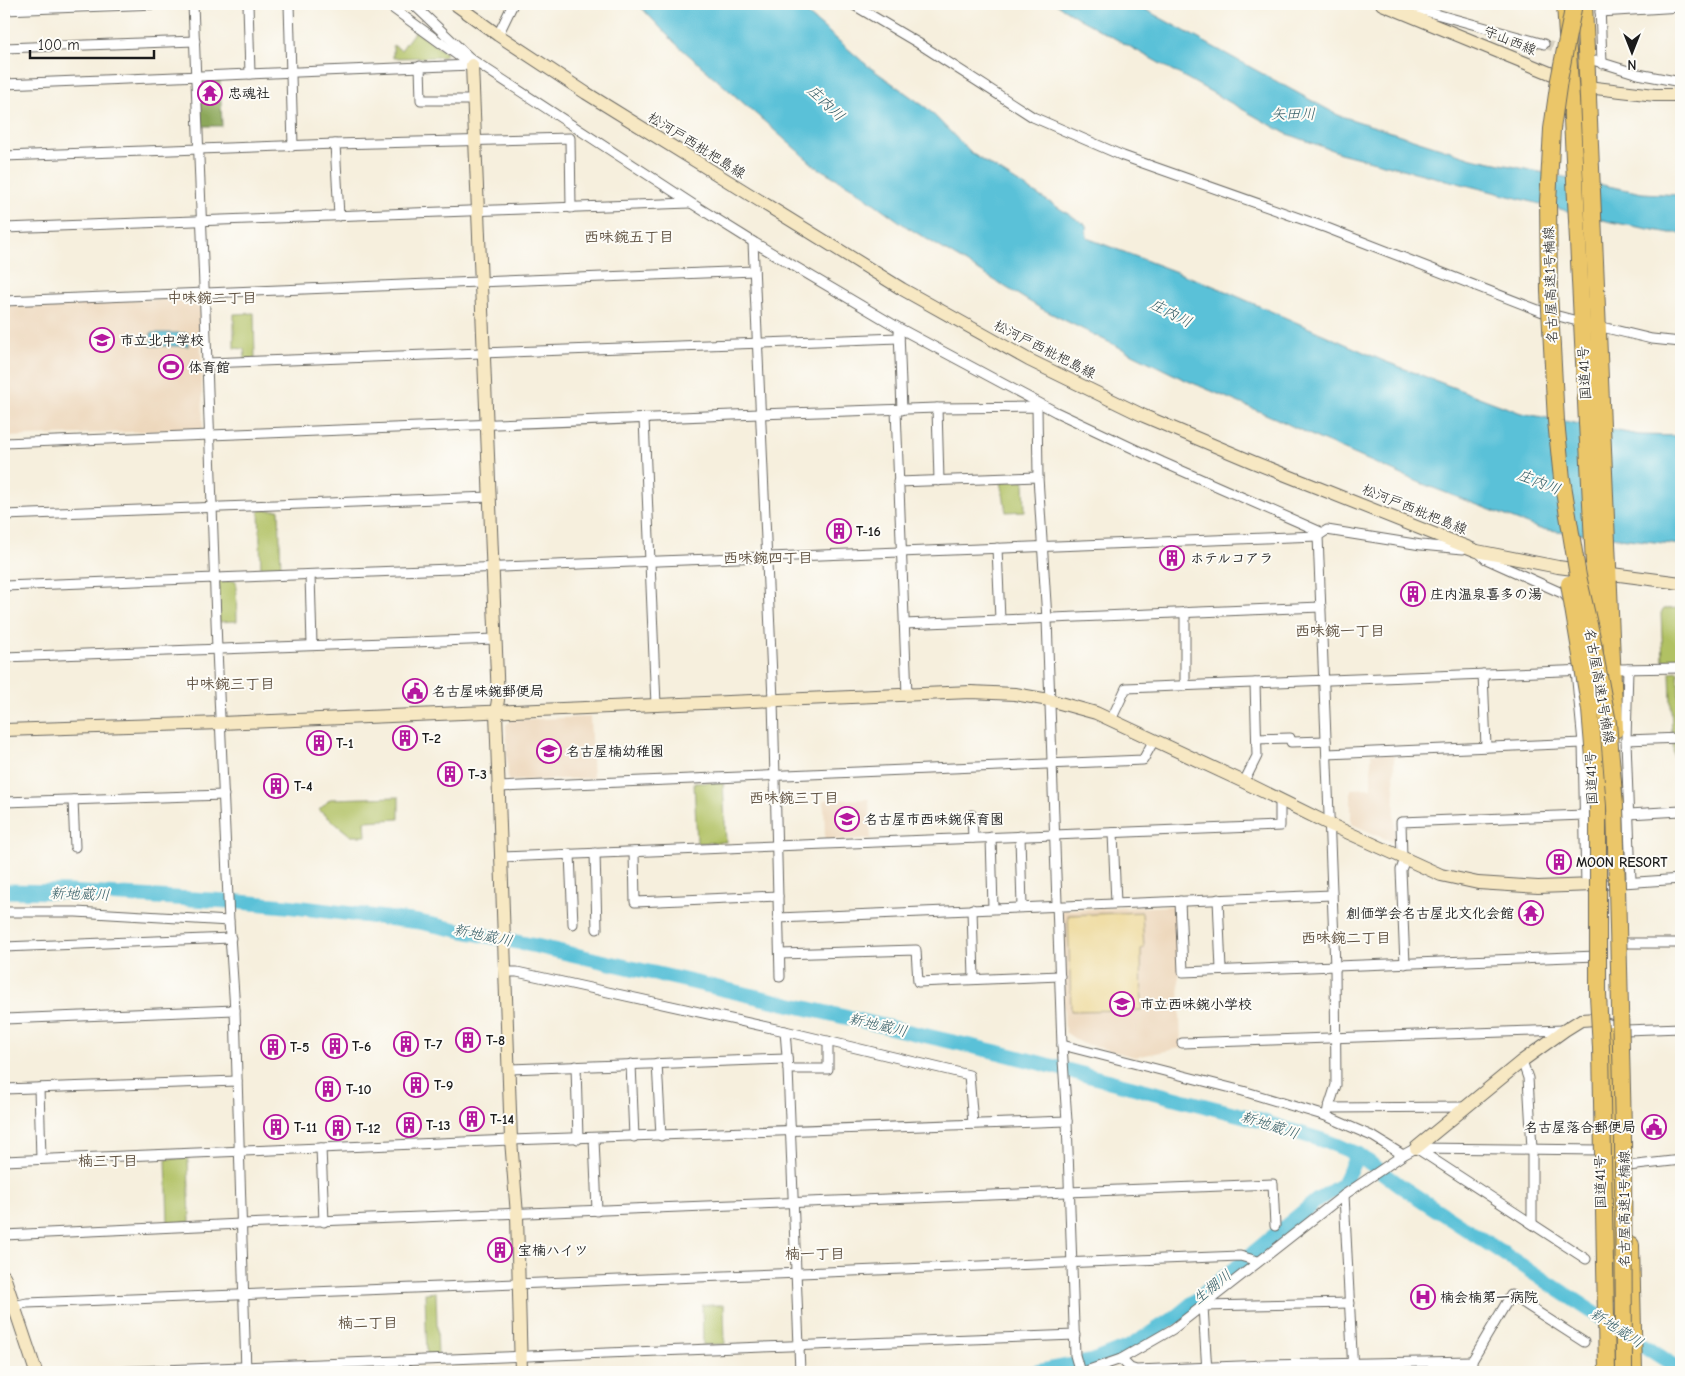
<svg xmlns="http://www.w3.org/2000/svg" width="1685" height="1376" font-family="'Comic Neue','Klee One',sans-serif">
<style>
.built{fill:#edd7bb}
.green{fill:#b1c164;stroke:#666e40}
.forest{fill:#8ca75a;stroke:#54623b}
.sand{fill:#eeda9e;stroke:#857b5d}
.water{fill:#5ac1d8;stroke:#3b6e7a}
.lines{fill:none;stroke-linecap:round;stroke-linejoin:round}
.river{stroke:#5ac1d8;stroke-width:15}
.street-tunnel{stroke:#d5cfc0;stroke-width:9;stroke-dasharray:9 4.5;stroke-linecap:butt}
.street-casing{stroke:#686660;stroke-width:11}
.secondary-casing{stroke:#686660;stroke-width:14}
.highway-casing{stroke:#686660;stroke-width:18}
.street{stroke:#fff;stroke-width:9}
.secondary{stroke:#f7e8c3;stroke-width:12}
.highway{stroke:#ebc669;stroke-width:16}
.highway-bridge-casing{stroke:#686660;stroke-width:18;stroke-linecap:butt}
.highway-bridge{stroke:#ebc669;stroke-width:16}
.labels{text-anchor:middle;stroke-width:4;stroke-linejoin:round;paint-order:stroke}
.street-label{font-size:14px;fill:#1c1c1c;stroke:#fdfcf7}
.poi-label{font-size:14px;font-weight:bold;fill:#1c1c1c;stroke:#fdfcf7;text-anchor:start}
.water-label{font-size:15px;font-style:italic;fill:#355e67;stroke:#fdfcf7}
.neighbourhood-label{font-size:15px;font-weight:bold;fill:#5f5141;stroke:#fdfcf7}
</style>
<rect width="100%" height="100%" fill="#fdfcf7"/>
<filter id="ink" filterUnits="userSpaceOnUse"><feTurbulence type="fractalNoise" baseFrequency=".02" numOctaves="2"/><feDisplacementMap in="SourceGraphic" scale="10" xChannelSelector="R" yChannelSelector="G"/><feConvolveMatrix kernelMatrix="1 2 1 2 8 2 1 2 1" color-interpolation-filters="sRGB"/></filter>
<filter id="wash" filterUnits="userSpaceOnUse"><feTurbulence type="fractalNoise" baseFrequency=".0096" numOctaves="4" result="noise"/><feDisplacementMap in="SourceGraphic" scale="20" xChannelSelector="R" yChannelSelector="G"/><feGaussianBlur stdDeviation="1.12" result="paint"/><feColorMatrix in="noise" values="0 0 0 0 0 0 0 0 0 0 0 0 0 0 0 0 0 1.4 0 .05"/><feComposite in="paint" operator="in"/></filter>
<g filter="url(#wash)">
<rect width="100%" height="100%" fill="#f6efdd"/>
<g class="built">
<path d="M 197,298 L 200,300 L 203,429 L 6,437 L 4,306 Z"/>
<path d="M 590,717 L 593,778 L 508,781 L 506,725 L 512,720 Z"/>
<path d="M 1371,753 L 1394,753 L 1395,843 L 1351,824 L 1351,789 L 1371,788 Z"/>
<path d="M 869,799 L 871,839 L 825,840 L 824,800 Z"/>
<path d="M 1174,906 L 1177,910 L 1181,1048 L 1135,1057 L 1081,1043 L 1065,1032 L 1060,914 L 1064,910 Z"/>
</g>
<g class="green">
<path d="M 415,31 L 446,53 L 444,57 L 393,58 L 393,45 L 401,50 Z"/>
<path d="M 254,313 L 255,359 L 245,359 L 244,349 L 234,348 L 234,314 Z"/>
<path d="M 1024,480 L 1025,511 L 1006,512 L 1001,481 Z"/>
<path d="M 259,510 L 279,510 L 281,571 L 261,572 Z"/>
<path d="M 218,581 L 236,581 L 237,621 L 219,622 Z"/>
<path d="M 1679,608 L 1681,610 L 1681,661 L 1663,661 L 1661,613 L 1664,609 Z"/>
<path d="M 1678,671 L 1680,734 L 1672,734 L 1670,672 Z"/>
<path d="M 1673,743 L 1681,743 L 1681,805 L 1675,805 Z"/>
<path d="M 723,782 L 726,842 L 697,843 L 694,783 Z"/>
<path d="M 399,797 L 399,819 L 365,821 L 366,836 L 351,836 L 319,810 L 330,799 Z"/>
<path d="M 188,1158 L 190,1222 L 168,1223 L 166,1159 Z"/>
<path d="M 436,1292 L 438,1357 L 427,1357 L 425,1293 Z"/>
<path d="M 702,1305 L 724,1305 L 725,1344 L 703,1345 Z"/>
<path d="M 1345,1367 L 1345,1372 L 1268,1372 L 1268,1369 Z"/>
</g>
<path class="forest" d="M 202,79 L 220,79 L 222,126 L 201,126 L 199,82 Z"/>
<path class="sand" d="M 1142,912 L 1144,948 L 1141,949 L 1142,1010 L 1071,1011 L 1068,915 Z"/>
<g class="water">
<path d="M 638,4 L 796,4 L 868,66 L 928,109 L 971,153 L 1086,225 L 1087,238 L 1216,287 L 1384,361 L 1521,413 L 1639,435 L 1681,436 L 1681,545 L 1540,529 L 1423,484 L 1317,438 L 1277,419 L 1181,378 L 1040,308 L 907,227 L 853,188 L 815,166 L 674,42 Z"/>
<path d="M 1056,4 L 1135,4 L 1338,115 L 1472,158 L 1642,193 L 1681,195 L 1681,233 L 1670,233 L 1611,222 L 1340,153 L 1285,133 L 1080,19 Z"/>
<rect x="151" y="333" width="37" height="13"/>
</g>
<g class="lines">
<g class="river">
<path d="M 4,891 L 69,892 L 228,901 L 286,906 L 419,922 L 536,946 L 1001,1053 L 1248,1117 L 1328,1142 L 1358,1154 L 1402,1187 L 1681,1370"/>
<path d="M 1035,1372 L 1093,1361 L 1131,1346 L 1177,1316 L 1316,1201 L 1342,1185 L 1358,1154"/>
</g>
</g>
</g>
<g filter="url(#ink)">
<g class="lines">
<path class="street-tunnel" d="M 1544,44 L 1589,59"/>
<defs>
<g id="street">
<path d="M 193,4 L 207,363 L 217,649 L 229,921 L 235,1010 L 246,1372"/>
<path d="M 248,4 L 250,74"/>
<path d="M 289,4 L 293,146"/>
<path d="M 387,4 L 471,65"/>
<path d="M 413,4 L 471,59"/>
<path d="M 852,4 L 918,43 L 1033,117 L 1123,156 L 1327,228 L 1543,312 L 1581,322"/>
<path d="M 1400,4 L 1544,44"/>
<path d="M 1600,4 L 1602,64"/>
<path d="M 4,10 L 157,4"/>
<path d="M 1600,12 L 1681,7"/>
<path d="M 498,35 L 513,4"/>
<path d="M 4,48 L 195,41"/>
<path d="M 471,59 L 691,203 L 755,243 L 899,328 L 1056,412 L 1162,462 L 1321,532"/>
<path d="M 1596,61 L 1638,74 L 1681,82"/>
<path d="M 420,66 L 421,100 L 473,100"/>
<path d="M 4,84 L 472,65"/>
<path d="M 335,144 L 339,216"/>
<path d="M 4,156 L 335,144 L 570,138 L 571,208"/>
<path d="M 4,228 L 690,203"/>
<path d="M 753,242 L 773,700 L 780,977"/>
<path d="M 4,301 L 754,271"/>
<path d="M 1598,326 L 1652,339 L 1681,342"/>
<path d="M 899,332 L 902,410"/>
<path d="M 207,363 L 899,338"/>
<path d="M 937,408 L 939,481"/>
<path d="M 896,410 L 907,695"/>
<path d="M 644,419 L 656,705"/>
<path d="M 4,443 L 759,414 L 937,408 L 1037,407 L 1038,477 L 1047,619 L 1062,1045 L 1067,1121 L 1075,1355 L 1079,1369 L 1082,1372"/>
<path d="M 898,482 L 1038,477"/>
<path d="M 4,515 L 490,497"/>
<path d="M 997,548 L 1000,620"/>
<path d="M 1478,552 L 1486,559 L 1564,594 L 1569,600"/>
<path d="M 310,575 L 312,645"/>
<path d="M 4,586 L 1318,536"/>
<path d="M 1185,612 L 1185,686"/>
<path d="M 904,624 L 1321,607"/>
<path d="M 4,657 L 496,639"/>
<path d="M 1619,669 L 1681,668"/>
<path d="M 1628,669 L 1626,740 L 1631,881"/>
<path d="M 1576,671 L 1583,743 L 1586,886"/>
<path d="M 1483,674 L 1486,747"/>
<path d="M 1111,720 L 1126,688 L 1587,670"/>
<path d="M 1257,739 L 1290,738 L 1291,742 L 1326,741"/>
<path d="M 1626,740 L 1681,738"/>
<path d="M 1327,754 L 1583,743"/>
<path d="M 1244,782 L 1257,756 L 1255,683"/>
<path d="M 499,787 L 1143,760 L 1154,740"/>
<path d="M 73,800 L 75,847"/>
<path d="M 4,802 L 224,795"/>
<path d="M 1629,814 L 1681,811"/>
<path d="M 972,815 L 973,838"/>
<path d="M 1113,833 L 1116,903"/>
<path d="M 1020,836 L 1022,907"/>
<path d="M 991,837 L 993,908"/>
<path d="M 634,852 L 635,902 L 778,896"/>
<path d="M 595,853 L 597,929"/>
<path d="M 570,854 L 573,924"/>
<path d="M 501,857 L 1280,826 L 1280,799"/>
<path d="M 1402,858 L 1401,822 L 1584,815"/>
<path d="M 1405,859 L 1401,870 L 1405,964"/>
<path d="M 1594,885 L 1681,879"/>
<path d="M 1218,899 L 1221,970"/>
<path d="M 1180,901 L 1183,972 L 1597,956"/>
<path d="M 972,909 L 974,979"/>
<path d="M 4,912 L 76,912 L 229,921"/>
<path d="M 778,918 L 1332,895"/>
<path d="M 1625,943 L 1681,943"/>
<path d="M 4,947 L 231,938"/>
<path d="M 780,954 L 916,950 L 918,982 L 1060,976"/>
<path d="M 506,972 L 517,972 L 785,1031 L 969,1075 L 973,1124"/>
<path d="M 4,1019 L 235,1010"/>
<path d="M 1598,1020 L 1626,1030 L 1681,1028"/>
<path d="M 785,1031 L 788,1069 L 800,1372"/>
<path d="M 1182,1043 L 1564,1030"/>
<path d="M 1062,1045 L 1243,1091 L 1326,1116 L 1374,1137 L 1403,1155"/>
<path d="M 1522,1061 L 1528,1078 L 1532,1149 L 1532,1223"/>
<path d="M 657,1063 L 661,1136"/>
<path d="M 631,1064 L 634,1137"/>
<path d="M 576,1066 L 578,1139"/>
<path d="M 510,1069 L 787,1059"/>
<path d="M 788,1069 L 828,1069 L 828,1041"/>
<path d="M 39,1088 L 41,1159"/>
<path d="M 4,1089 L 237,1081"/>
<path d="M 1328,1108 L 1466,1107"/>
<path d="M 1326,1116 L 1336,1085 L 1335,967 L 1318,536 L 1327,530 L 1421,545 L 1463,549"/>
<path d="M 594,1139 L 597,1211"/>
<path d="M 321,1148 L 324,1222"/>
<path d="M 4,1161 L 511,1140 L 1067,1121"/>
<path d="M 1628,1166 L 1681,1160"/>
<path d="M 1344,1195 L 1353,1372"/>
<path d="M 4,1235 L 241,1224 L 1273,1184 L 1275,1226"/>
<path d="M 1586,1259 L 1416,1148 L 1599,1150"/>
<path d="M 4,1308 L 27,1303 L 1240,1256 L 1258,1261"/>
<path d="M 1121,1359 L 1130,1368 L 1136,1370 L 1266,1365 L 1472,1361"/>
<path d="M 109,1372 L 1075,1335"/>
<path d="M 1083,1372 L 1121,1359 L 1173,1329 L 1344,1195 L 1403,1155 L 1416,1148"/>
<path d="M 1207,1372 L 1203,1306 L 1350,1303"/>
<path d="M 1472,1372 L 1472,1361 L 1511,1295 L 1584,1342"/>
</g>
<g id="secondary">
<path d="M 455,4 L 498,35 L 586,93 L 902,289 L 1029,360 L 1144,416 L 1253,462 L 1477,551 L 1558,567 L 1681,583"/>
<path d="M 1382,4 L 1567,80"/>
<path d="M 472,65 L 498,700 L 496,712 L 511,1140 L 517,1215 L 521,1372"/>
<path d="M 1587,87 L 1655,95 L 1681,95"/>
<path d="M 4,730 L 221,723 L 971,692 L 1015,694 L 1049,700 L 1096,713 L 1244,782 L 1329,824 L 1441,875 L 1478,883 L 1538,887 L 1594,885"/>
<path d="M 1416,1148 L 1522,1061 L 1565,1030 L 1581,1020 L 1596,1019"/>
<path d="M 4,1276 L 36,1372"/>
</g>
<g id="highway">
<path d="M 1565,4 L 1571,99 L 1595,584 L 1596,640"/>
<path d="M 1584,4 L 1615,730"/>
<path d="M 1610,1034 L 1617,1066"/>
<path d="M 1609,1077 L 1613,1293"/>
<path d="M 1631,1245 L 1634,1372"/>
</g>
</defs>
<use href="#street" class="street-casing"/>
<use href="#secondary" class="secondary-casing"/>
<use href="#highway" class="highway-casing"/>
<use href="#street" class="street"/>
<use href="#secondary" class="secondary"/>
<use href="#highway" class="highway"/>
<defs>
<g id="highway-bridge">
<path d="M 1574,4 L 1559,80 L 1552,129 L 1548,202 L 1549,291 L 1556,421 L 1562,479 L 1578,576 L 1591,633 L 1608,723 L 1615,806 L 1623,1129 L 1624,1372"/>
<path d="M 1569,584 L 1590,710 L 1598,806 L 1598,995 L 1601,1048 L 1607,1372"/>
</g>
</defs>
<use href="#highway-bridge" class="highway-bridge-casing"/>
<use href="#highway-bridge" class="highway-bridge"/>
</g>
</g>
<defs>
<symbol id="temple-ring" viewBox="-11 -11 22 22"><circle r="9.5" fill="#fdfcf7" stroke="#b5179e" stroke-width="1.5"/><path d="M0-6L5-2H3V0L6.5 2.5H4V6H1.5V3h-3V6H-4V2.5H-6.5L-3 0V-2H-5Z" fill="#b5179e"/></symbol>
<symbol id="school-ring" viewBox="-11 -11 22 22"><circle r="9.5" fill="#fdfcf7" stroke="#b5179e" stroke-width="1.5"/><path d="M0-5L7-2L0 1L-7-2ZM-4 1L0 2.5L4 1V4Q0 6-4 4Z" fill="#b5179e"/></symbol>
<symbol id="stadium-ring" viewBox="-11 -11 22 22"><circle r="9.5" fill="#fdfcf7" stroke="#b5179e" stroke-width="1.5"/><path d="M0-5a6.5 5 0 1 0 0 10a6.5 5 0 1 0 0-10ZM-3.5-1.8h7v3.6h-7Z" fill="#b5179e"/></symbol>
<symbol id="building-ring" viewBox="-11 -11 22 22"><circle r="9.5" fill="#fdfcf7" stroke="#b5179e" stroke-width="1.5"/><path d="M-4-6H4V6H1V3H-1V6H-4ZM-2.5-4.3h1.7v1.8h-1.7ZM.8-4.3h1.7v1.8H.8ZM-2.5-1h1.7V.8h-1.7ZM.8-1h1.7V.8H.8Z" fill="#b5179e"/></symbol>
<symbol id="civic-ring" viewBox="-11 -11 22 22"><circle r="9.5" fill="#fdfcf7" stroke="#b5179e" stroke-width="1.5"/><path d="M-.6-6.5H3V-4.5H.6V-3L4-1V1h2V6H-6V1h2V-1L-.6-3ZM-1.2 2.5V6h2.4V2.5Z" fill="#b5179e"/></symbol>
<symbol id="hospital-ring" viewBox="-11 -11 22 22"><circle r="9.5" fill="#fdfcf7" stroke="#b5179e" stroke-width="1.5"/><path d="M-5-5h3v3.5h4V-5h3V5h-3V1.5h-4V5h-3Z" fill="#b5179e"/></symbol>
</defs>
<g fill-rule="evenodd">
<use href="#temple-ring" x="196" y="79" width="28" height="28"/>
<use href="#school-ring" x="88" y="326" width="28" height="28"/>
<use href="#stadium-ring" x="157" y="353" width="28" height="28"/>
<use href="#building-ring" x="825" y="517" width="28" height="28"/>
<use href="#building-ring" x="1158" y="544" width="28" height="28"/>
<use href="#building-ring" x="1399" y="580" width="28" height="28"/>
<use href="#civic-ring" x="401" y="677" width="28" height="28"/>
<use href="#building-ring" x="391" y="724" width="28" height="28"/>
<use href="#building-ring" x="305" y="729" width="28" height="28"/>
<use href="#school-ring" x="535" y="737" width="28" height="28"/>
<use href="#building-ring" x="436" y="760" width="28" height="28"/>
<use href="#building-ring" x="262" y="772" width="28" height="28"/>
<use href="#school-ring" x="833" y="805" width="28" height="28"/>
<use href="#building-ring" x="1545" y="848" width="28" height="28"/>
<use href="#temple-ring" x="1517" y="899" width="28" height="28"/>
<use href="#school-ring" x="1108" y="990" width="28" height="28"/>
<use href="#building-ring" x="454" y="1026" width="28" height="28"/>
<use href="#building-ring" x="392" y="1030" width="28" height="28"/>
<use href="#building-ring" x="321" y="1032" width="28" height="28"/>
<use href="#building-ring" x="259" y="1033" width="28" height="28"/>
<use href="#building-ring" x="402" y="1071" width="28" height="28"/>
<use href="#building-ring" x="314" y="1075" width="28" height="28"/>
<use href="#building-ring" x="458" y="1105" width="28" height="28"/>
<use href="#building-ring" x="395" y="1111" width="28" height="28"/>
<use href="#building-ring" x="262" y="1113" width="28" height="28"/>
<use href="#civic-ring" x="1640" y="1113" width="28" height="28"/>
<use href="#building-ring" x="324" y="1114" width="28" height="28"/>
<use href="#building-ring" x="486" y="1236" width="28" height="28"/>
<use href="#hospital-ring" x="1409" y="1283" width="28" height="28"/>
</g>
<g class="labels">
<g class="street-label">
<text transform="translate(1510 40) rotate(22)" y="5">守山西線</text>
<text transform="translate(697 145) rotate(32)" y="5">松河戸西枇杷島線</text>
<text transform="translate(1550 285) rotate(-92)" y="5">名古屋高速1号楠線</text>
<text transform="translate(1045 349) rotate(27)" y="5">松河戸西枇杷島線</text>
<text transform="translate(1584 373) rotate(-93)" y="5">国道41号</text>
<text transform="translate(1415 509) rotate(22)" y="5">松河戸西枇杷島線</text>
<text transform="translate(1600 686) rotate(80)" y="5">名古屋高速1号楠線</text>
<text transform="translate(1591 778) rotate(-92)" y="5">国道41号</text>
<text transform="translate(1600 1182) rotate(-91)" y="5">国道41号</text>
<text transform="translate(1624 1209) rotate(-90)" y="5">名古屋高速1号楠線</text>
</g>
<g class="poi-label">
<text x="228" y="98">忠魂社</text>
<text x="120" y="345">市立北中学校</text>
<text x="188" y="372">体育館</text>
<text x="856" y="536">T-16</text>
<text x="1190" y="563">ホテルコアラ</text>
<text x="1430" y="599">庄内温泉喜多の湯</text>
<text x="432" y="696">名古屋味鋺郵便局</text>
<text x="422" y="743">T-2</text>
<text x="336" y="748">T-1</text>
<text x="566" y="756">名古屋楠幼稚園</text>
<text x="468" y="779">T-3</text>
<text x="294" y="791">T-4</text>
<text x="864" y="824">名古屋市西味鋺保育園</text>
<text x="1576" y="867">MOON RESORT</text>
<text x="1514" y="918" text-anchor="end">創価学会名古屋北文化会館</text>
<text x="1140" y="1009">市立西味鋺小学校</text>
<text x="486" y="1045">T-8</text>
<text x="424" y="1049">T-7</text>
<text x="352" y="1051">T-6</text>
<text x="290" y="1052">T-5</text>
<text x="434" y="1090">T-9</text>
<text x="346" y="1094">T-10</text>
<text x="490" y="1124">T-14</text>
<text x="426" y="1130">T-13</text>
<text x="294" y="1132">T-11</text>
<text x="1636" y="1132" text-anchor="end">名古屋落合郵便局</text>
<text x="356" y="1133">T-12</text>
<text x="518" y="1255">宝楠ハイツ</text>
<text x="1440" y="1302">楠会楠第一病院</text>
</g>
<g class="water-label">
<text transform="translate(826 103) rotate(43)" y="5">庄内川</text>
<text x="1293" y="119">矢田川</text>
<text transform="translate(1171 313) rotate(27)" y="5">庄内川</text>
<text transform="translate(1539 482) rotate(21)" y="5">庄内川</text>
<text transform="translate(80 894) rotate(2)" y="5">新地蔵川</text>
<text transform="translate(483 935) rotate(12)" y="5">新地蔵川</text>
<text transform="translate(878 1025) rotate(13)" y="5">新地蔵川</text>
<text transform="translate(1270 1125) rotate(18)" y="5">新地蔵川</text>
<text transform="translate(1212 1287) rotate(-39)" y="5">生棚川</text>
<text transform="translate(1617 1328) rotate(33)" y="5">新地蔵川</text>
</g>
<g class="neighbourhood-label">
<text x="629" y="242">西味鋺五丁目</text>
<text x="212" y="303">中味鋺二丁目</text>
<text x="768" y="563">西味鋺四丁目</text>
<text x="1340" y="636">西味鋺一丁目</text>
<text x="230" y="689">中味鋺三丁目</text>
<text x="794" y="803">西味鋺三丁目</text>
<text x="1346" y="943">西味鋺二丁目</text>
<text x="108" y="1166">楠三丁目</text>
<text x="815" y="1259">楠一丁目</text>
<text x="368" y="1328">楠二丁目</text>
</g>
</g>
<rect width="1685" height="1376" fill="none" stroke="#fdfcf7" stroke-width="20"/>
<g transform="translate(1632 52) rotate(180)" stroke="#fdfcf7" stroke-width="4" paint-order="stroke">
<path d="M0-4L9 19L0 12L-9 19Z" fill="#1c1c1c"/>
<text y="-8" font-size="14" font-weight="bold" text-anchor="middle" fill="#1c1c1c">N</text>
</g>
<path d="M30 50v8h124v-8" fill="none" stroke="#1c1c1c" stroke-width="2.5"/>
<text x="38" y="50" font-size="15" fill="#1c1c1c" stroke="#fdfcf7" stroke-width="4" paint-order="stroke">100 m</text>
</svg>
